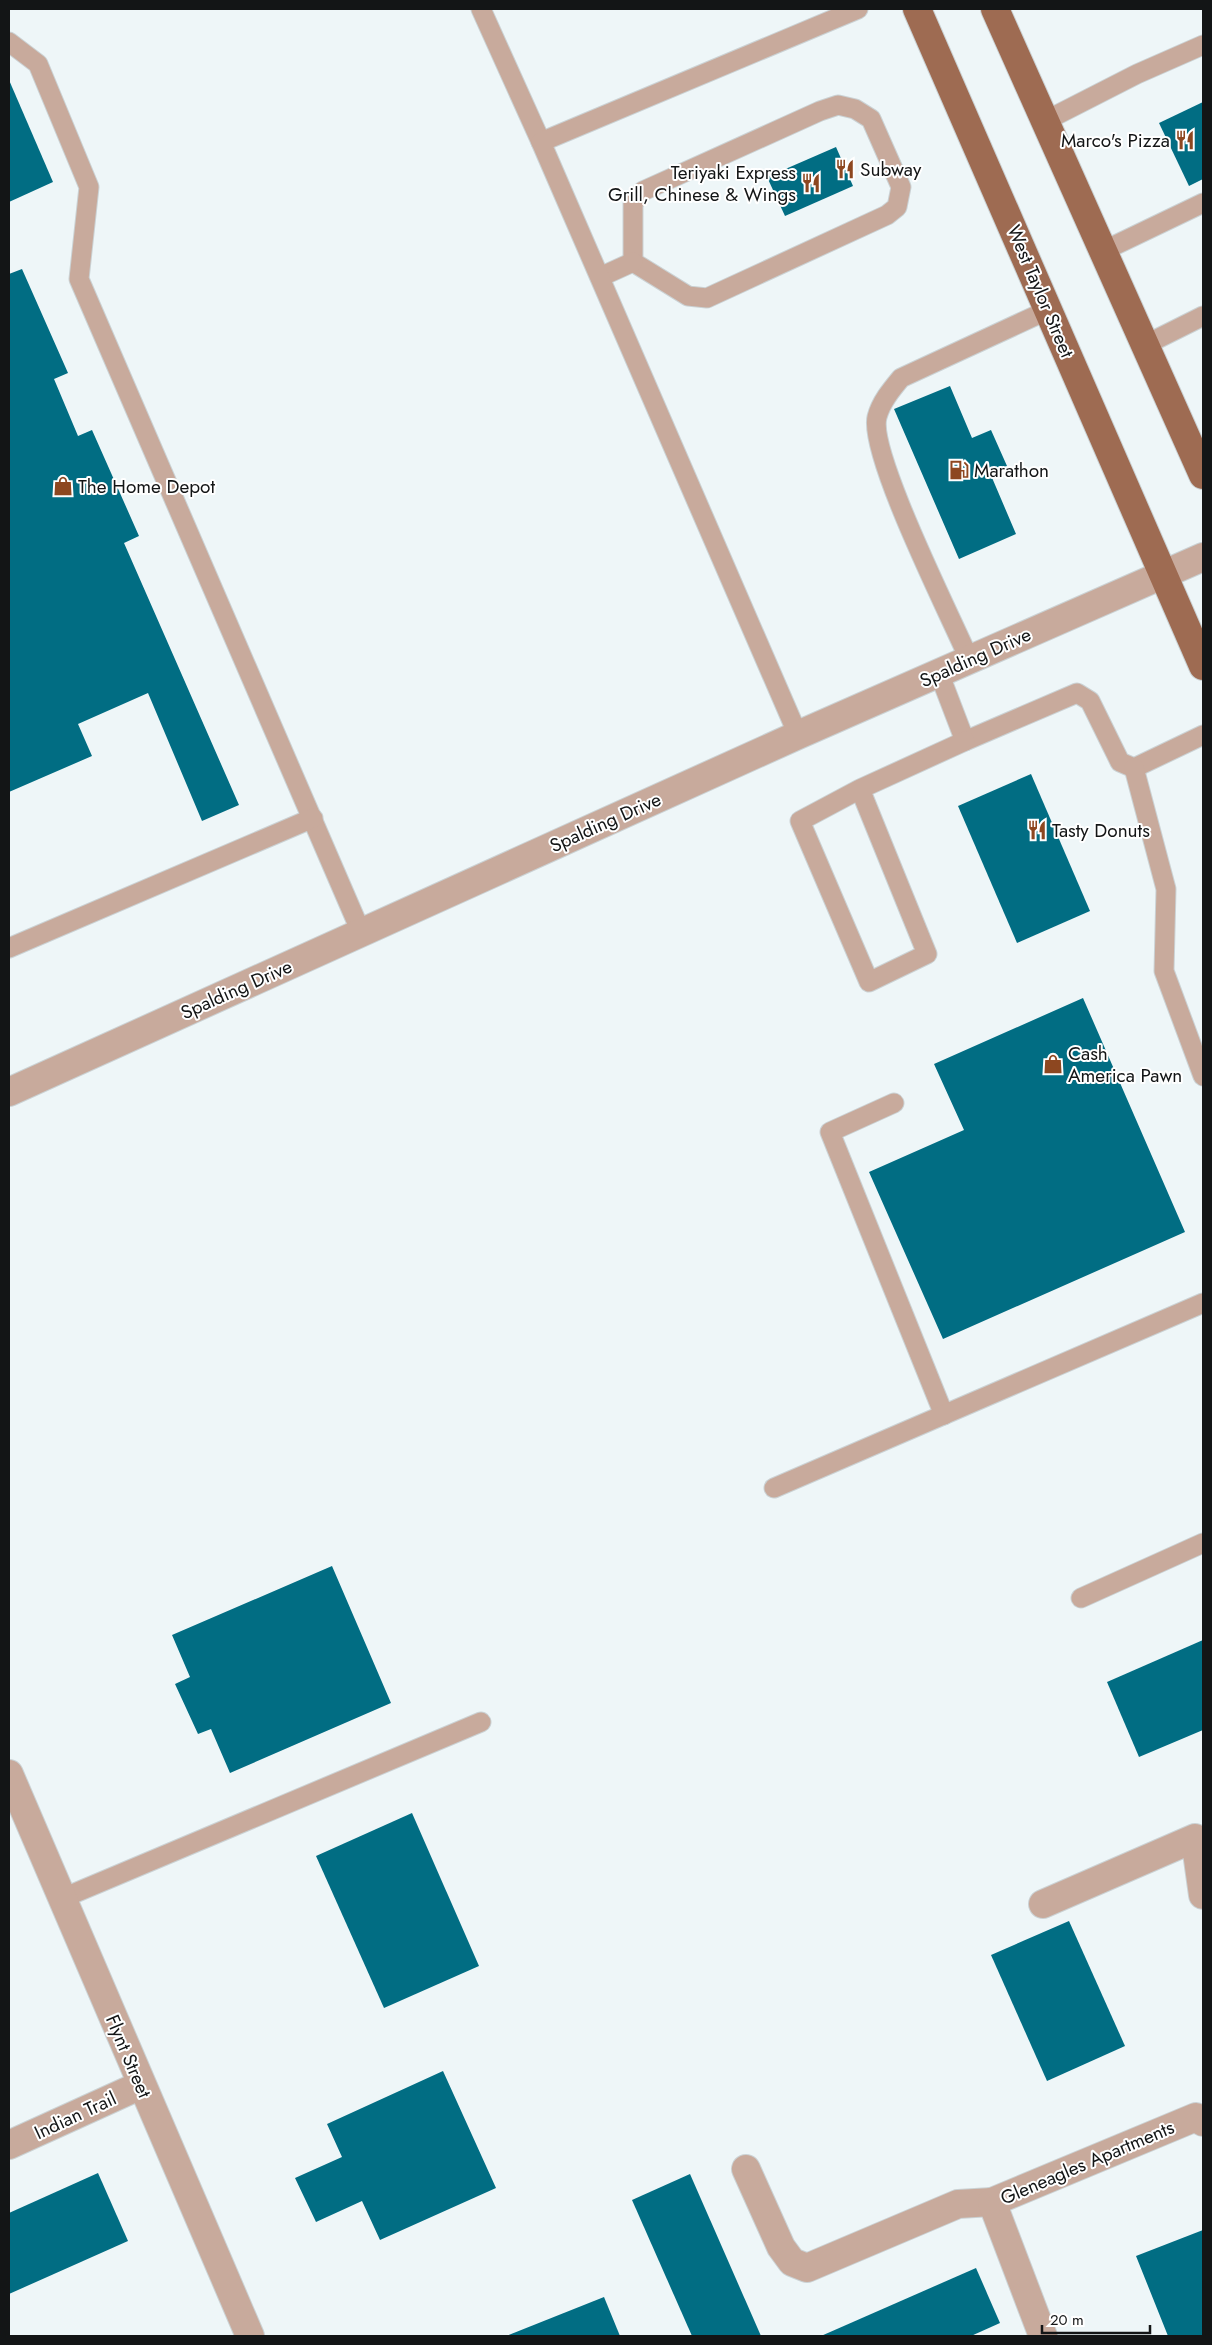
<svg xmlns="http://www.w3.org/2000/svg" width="1212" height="2345" font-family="Jost,sans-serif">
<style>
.building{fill:#016d83}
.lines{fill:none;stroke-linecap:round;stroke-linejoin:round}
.lane-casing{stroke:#cbd2d4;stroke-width:21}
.street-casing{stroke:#cbd2d4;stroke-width:30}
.primary-casing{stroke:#cbd2d4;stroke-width:30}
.lane{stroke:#c8aa9c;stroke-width:19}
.street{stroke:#c8aa9c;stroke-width:28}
.primary{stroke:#9e6b52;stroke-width:28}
.labels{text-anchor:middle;stroke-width:4;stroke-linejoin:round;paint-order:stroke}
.poi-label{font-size:19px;fill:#131516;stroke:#fff;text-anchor:start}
.street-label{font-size:19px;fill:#131516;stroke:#fff}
</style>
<rect width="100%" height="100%" fill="#eef6f8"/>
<g class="building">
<path d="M 9,80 L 53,182 L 9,202 Z"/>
<path d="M 1203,102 L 1203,179 L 1189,186 L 1159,123 Z"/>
<path d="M 836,147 L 853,186 L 785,216 L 767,177 Z"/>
<path d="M 22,269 L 68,373 L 54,379 L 78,436 L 92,430 L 139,536 L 124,543 L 239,805 L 202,821 L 148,693 L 78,724 L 92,756 L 9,792 L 9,274 Z"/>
<path d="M 950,386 L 972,438 L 991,430 L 1007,466 L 990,473 L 1016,534 L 959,559 L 894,409 Z"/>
<path d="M 1031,774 L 1090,911 L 1017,943 L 958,806 Z"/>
<path d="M 1083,998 L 1185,1232 L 943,1339 L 869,1172 L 964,1130 L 934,1064 Z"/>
<path d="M 332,1566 L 391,1703 L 230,1773 L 211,1729 L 198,1734 L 175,1684 L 190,1677 L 172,1635 Z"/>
<path d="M 1203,1640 L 1203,1730 L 1139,1757 L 1107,1682 Z"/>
<path d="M 412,1813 L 479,1966 L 384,2008 L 316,1856 Z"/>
<path d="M 1069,1921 L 1125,2046 L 1047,2081 L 991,1955 Z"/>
<path d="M 443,2071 L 496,2188 L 380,2240 L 362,2201 L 316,2222 L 295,2178 L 342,2157 L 327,2124 Z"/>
<path d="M 98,2173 L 128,2241 L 9,2294 L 9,2213 Z"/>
<path d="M 690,2174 L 761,2336 L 692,2336 L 632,2200 Z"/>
<path d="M 1203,2230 L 1203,2336 L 1168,2336 L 1136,2256 Z"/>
<path d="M 976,2268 L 1000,2323 L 971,2336 L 821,2336 Z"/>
<path d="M 604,2297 L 620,2336 L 506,2336 Z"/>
</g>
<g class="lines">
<defs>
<g id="lane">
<path d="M 481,9 L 541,142"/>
<path d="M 9,42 L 38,64 L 89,187 L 79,279 L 361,932"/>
<path d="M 838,105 L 855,109 L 871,119 L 901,187 L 897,207 L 887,215 L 707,298 L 688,296 L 633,262 L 633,203 L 643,191 L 820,111 Z"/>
<path d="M 1045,121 L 1137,74 L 1203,45"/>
<path d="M 1103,251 L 1203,203"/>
<path d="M 600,277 L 633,262"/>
<path d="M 1145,345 L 1203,316"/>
<path d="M 969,659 C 951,617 868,453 877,417 C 881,402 891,390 901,378 L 1048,310"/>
<path d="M 939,673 L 965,741 L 1077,693 L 1090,701 L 1120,762 L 1134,768 L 1203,735"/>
<path d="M 798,735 L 541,142 L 858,9"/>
<path d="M 1134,768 L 1166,889 L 1164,971 L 1203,1076"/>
<path d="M 860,789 L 927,954 L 869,982 L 800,821 L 860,789 L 965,741"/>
<path d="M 9,948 L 313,818"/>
<path d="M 894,1103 L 830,1132 L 944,1415"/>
<path d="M 774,1488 L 1203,1303"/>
<path d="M 1081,1598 L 1203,1543"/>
<path d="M 63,1898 L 481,1722"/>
</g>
<g id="street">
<path d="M 9,1092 L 798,735 L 1203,557"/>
<path d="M 9,1774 L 250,2336"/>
<path d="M 1043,1904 L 1195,1838 L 1203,1895"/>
<path d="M 9,2145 L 141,2085"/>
<path d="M 746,2169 L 781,2247 L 792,2262 L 807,2268 L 958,2204 L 992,2202"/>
<path d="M 1043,2336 L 992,2202 L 1196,2117 L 1203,2122"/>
</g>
<g id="primary">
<path d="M 917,9 L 1203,666"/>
<path d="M 995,9 L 1203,475"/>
</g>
</defs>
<use href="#lane" class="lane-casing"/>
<use href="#street" class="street-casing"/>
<use href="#primary" class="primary-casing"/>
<use href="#lane" class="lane"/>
<use href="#street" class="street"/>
<use href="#primary" class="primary"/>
</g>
<defs>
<symbol id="restaurant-bare" viewBox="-9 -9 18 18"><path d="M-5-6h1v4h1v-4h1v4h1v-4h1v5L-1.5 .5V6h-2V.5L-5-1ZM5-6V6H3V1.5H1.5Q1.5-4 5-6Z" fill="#8d4720" stroke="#fff" stroke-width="2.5" paint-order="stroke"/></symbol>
<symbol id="fuel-bare" viewBox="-9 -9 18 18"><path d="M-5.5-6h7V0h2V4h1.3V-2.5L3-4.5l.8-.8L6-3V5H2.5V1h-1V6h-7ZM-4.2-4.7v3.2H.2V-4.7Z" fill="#8d4720" stroke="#fff" stroke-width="2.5" paint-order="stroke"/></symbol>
<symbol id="shop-bare" viewBox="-9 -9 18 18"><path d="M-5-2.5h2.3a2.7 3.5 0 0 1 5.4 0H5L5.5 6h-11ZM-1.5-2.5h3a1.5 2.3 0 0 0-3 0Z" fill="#8d4720" stroke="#fff" stroke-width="2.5" paint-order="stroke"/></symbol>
</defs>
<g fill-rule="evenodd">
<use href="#restaurant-bare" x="1171" y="126" width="28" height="28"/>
<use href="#restaurant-bare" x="831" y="155" width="28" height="28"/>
<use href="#restaurant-bare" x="797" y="169" width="28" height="28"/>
<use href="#fuel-bare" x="945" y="456" width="28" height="28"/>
<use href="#shop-bare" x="49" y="472" width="28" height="28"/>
<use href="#restaurant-bare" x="1023" y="816" width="28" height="28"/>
<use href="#shop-bare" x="1039" y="1050" width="28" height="28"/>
</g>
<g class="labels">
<g class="poi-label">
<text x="1170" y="147" text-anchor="end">Marco's Pizza</text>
<text x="860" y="176">Subway</text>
<text x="796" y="179" text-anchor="end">Teriyaki Express<tspan x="796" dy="22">Grill, Chinese &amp; Wings</tspan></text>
<text x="974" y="477">Marathon</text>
<text x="78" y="493">The Home Depot</text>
<text x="1052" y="837">Tasty Donuts</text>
<text x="1068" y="1060">Cash<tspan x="1068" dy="22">America Pawn</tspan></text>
</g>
<g class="street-label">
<text transform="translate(1041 291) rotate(67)" y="7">West Taylor Street</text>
<text transform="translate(975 657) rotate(-24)" y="7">Spalding Drive</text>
<text transform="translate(605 822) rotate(-24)" y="7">Spalding Drive</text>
<text transform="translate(236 989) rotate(-24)" y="7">Spalding Drive</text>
<text transform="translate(129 2056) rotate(67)" y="7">Flynt Street</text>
<text transform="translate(75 2115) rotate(-25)" y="7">Indian Trail</text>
<text transform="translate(1087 2162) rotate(-23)" y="7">Gleneagles Apartments</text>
</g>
</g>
<rect width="1212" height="2345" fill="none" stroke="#131516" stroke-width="20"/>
<path d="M1042 2325v8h108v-8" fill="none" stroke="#131516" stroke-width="2.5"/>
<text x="1050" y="2325" font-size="15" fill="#131516" stroke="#ffffff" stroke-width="4" paint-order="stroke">20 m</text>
</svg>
